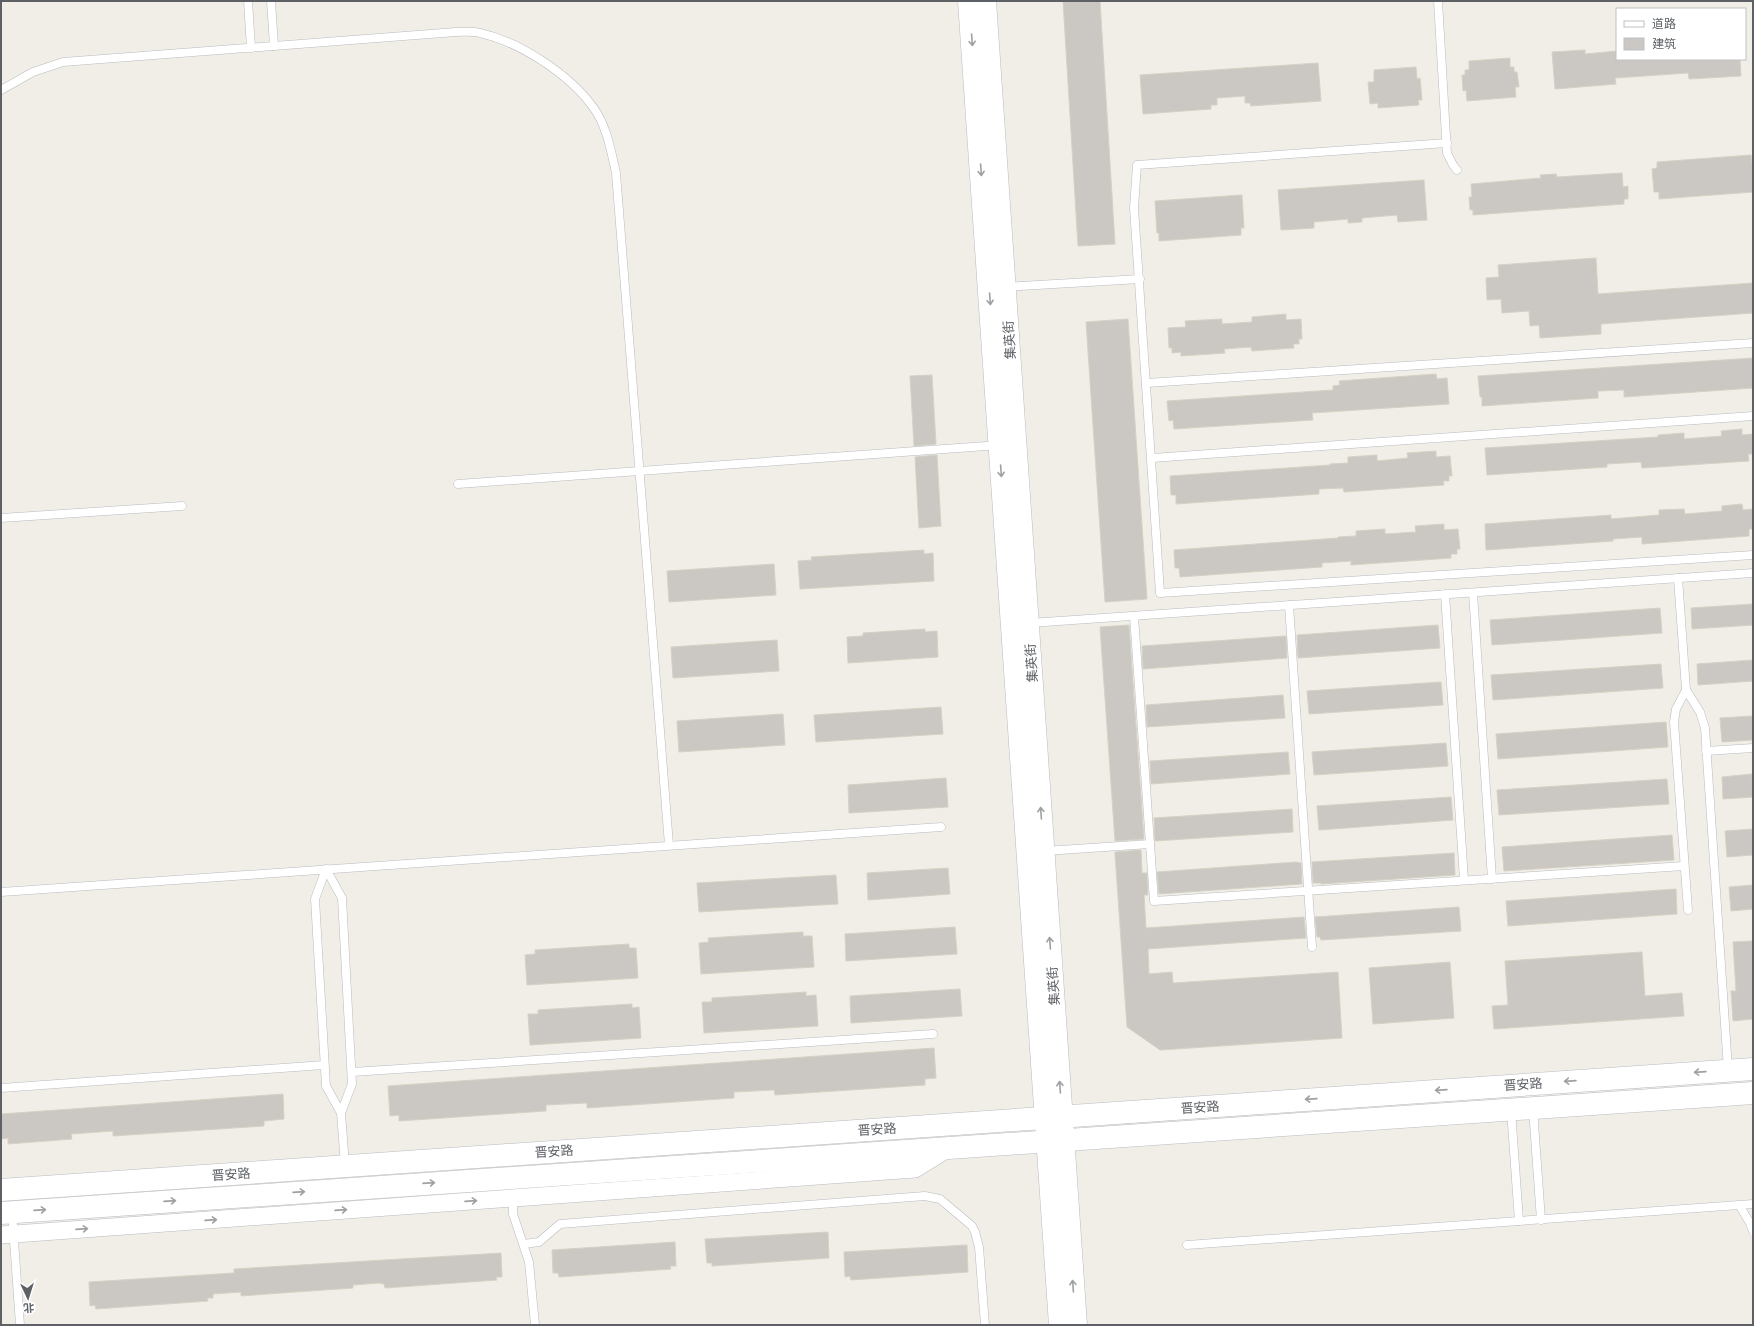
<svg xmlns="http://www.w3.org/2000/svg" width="1754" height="1326" font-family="'Noto Sans','Noto Sans SC',sans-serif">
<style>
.building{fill:#cbc8c3;stroke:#d5d1c4}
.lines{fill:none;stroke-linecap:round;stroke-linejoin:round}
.service-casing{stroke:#b8bbc0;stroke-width:9}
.minor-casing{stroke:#b8bbc0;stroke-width:18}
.secondary-casing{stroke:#b9bcc2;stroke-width:23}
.service{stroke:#fff;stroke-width:8}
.minor{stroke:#fff;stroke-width:17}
.secondary{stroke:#fff;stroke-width:22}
.oneway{stroke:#9ea0a3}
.labels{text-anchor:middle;stroke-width:3;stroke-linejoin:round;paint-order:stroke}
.street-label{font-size:13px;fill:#5d6166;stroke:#fff}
</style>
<rect width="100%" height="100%" fill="#f0eee6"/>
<g class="building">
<path d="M 1063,1 L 1100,1 L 1115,244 L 1078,246 Z"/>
<path d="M 1585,50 L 1585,54 L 1617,51 L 1617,59 L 1740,59 L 1741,76 L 1689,79 L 1688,73 L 1615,78 L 1616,84 L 1555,89 L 1552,52 Z"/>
<path d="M 1510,58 L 1510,67 L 1514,67 L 1514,72 L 1517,72 L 1519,87 L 1515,87 L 1516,97 L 1467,101 L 1466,90 L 1463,91 L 1462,75 L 1465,75 L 1465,70 L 1469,70 L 1469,61 Z"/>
<path d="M 1318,63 L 1321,101 L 1251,106 L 1250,103 L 1245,103 L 1245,96 L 1217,98 L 1217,105 L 1211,105 L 1211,109 L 1143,114 L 1140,75 Z"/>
<path d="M 1416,67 L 1417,79 L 1420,78 L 1422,100 L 1418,100 L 1419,105 L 1378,108 L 1378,103 L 1370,104 L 1368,82 L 1374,82 L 1374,70 Z"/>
<path d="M 1751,155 L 1753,173 L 1753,192 L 1659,199 L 1659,192 L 1654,192 L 1652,169 L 1657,168 L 1657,162 Z"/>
<path d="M 1622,173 L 1623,187 L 1628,186 L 1628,199 L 1624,199 L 1624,204 L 1473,215 L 1473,210 L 1470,210 L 1469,197 L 1472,197 L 1471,184 L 1541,178 L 1540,175 L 1556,174 L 1557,177 Z"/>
<path d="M 1424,180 L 1427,220 L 1398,222 L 1397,215 L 1362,218 L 1362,222 L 1348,223 L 1348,219 L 1314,222 L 1314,228 L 1281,230 L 1278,190 Z"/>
<path d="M 1242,195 L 1244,228 L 1241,228 L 1241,235 L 1159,241 L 1159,233 L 1157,233 L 1155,201 Z"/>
<path d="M 1596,258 L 1598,294 L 1753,283 L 1753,313 L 1601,324 L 1601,334 L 1540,338 L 1539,325 L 1530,326 L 1529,311 L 1502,313 L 1501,299 L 1487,300 L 1486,278 L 1499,277 L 1498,265 Z"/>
<path d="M 1286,314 L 1286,320 L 1301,319 L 1302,339 L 1299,339 L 1299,344 L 1293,344 L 1294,348 L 1252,351 L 1251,347 L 1224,349 L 1225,353 L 1181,356 L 1181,352 L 1172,353 L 1172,348 L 1169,348 L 1168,328 L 1186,327 L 1185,321 L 1222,319 L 1222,324 L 1252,322 L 1252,317 Z"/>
<path d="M 1128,319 L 1147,599 L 1105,602 L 1086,322 Z"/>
<path d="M 1753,358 L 1753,388 L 1624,397 L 1624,390 L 1598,391 L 1598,398 L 1482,406 L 1482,397 L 1480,397 L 1478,376 Z"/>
<path d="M 1436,374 L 1437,379 L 1447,378 L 1449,404 L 1312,413 L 1313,420 L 1174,429 L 1173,420 L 1169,421 L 1167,401 L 1333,390 L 1333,386 L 1340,385 L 1339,381 Z"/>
<path d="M 932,375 L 936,444 L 914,446 L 910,376 Z"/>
<path d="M 1742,429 L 1742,435 L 1753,434 L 1753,454 L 1748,454 L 1749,461 L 1642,468 L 1641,462 L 1607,464 L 1607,467 L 1487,475 L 1485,448 L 1658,437 L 1658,435 L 1684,433 L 1684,439 L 1722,436 L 1721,431 Z"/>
<path d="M 1436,451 L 1436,457 L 1450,456 L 1452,476 L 1449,476 L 1449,481 L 1443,481 L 1444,485 L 1344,492 L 1343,488 L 1319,489 L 1319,494 L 1176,504 L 1176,495 L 1171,495 L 1170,476 L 1330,465 L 1330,464 L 1348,463 L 1348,457 L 1377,455 L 1377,461 L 1408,458 L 1407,453 Z"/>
<path d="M 937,455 L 941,526 L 919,528 L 915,457 Z"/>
<path d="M 1742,504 L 1743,510 L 1753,509 L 1753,529 L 1749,529 L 1749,536 L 1642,544 L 1642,537 L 1613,539 L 1613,541 L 1486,550 L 1485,524 L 1611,515 L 1611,519 L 1659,515 L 1659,510 L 1684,509 L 1685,514 L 1722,511 L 1722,506 Z"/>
<path d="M 1444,524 L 1444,530 L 1458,529 L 1460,549 L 1457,549 L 1457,554 L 1451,554 L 1451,558 L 1351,565 L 1351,561 L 1322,563 L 1322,567 L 1180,577 L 1179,568 L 1175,568 L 1174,550 L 1338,538 L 1338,537 L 1356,536 L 1356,531 L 1385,529 L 1385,534 L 1416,532 L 1415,526 Z"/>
<path d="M 924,550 L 924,554 L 933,553 L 934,581 L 800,589 L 798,561 L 812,560 L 811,557 Z"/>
<path d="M 774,564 L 776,595 L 669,602 L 667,571 Z"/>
<path d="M 1753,604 L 1753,625 L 1692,629 L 1691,608 Z"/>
<path d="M 1660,608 L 1662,633 L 1492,645 L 1490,620 Z"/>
<path d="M 1129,625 L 1144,839 L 1115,841 L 1100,627 Z"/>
<path d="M 1438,625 L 1440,648 L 1298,658 L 1297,635 Z"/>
<path d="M 925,629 L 925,632 L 937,631 L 938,657 L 848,663 L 847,637 L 863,636 L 863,633 Z"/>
<path d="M 1286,636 L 1287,658 L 1143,669 L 1142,646 Z"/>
<path d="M 777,640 L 779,671 L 673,678 L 671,647 Z"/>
<path d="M 1753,660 L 1753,681 L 1698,685 L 1697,664 Z"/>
<path d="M 1661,664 L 1663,688 L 1493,700 L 1491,675 Z"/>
<path d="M 1441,682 L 1443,705 L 1309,714 L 1307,691 Z"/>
<path d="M 1283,695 L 1285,718 L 1147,727 L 1146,705 Z"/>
<path d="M 941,707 L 943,734 L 816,742 L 814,715 Z"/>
<path d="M 783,714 L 785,745 L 679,752 L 677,721 Z"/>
<path d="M 1753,716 L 1753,740 L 1722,742 L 1720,718 Z"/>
<path d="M 1666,722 L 1668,747 L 1498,759 L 1496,734 Z"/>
<path d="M 1446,743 L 1448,766 L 1314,775 L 1312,752 Z"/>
<path d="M 1288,752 L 1290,774 L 1151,784 L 1150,761 Z"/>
<path d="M 1752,774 L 1753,797 L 1723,799 L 1722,777 Z"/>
<path d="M 946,778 L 948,807 L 849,813 L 848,785 Z"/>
<path d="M 1667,779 L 1669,804 L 1499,815 L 1497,790 Z"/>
<path d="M 1451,797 L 1453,820 L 1319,830 L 1317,806 Z"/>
<path d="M 1292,809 L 1293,832 L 1155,841 L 1154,818 Z"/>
<path d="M 1753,829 L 1753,855 L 1727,857 L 1725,831 Z"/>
<path d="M 1672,835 L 1674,860 L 1504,871 L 1502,847 Z"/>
<path d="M 1141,850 L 1142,873 L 1147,873 L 1148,895 L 1144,895 L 1146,928 L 1304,917 L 1306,938 L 1148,949 L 1149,974 L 1172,972 L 1173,983 L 1338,972 L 1342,1038 L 1160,1050 L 1127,1027 L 1115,854 L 1115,852 Z"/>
<path d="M 1454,853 L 1455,875 L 1321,884 L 1321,883 L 1313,883 L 1312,862 Z"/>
<path d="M 1296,862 L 1301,863 L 1302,884 L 1159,894 L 1157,872 Z"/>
<path d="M 948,868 L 950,894 L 868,900 L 867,873 Z"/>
<path d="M 836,875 L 838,904 L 699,912 L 697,883 Z"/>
<path d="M 1753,885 L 1753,909 L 1731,911 L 1729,887 Z"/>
<path d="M 1676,889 L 1677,914 L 1508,926 L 1506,901 Z"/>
<path d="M 1459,907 L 1461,931 L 1321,940 L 1320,937 L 1317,937 L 1315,917 Z"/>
<path d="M 955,927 L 957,954 L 846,961 L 845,934 Z"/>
<path d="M 803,932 L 803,936 L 812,936 L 814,967 L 701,974 L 699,943 L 709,942 L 708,938 Z"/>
<path d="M 1753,941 L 1753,1019 L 1733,1021 L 1731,991 L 1736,991 L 1733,942 Z"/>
<path d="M 629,944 L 629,948 L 636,948 L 638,978 L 527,985 L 525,955 L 535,954 L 535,950 Z"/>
<path d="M 1642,952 L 1645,996 L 1682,993 L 1684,1016 L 1494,1029 L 1492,1006 L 1508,1005 L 1505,961 Z"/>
<path d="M 1450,962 L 1454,1018 L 1373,1024 L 1369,968 Z"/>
<path d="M 960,989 L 962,1016 L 851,1023 L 850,996 Z"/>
<path d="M 806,992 L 806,996 L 816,995 L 818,1026 L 704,1033 L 702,1002 L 712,1002 L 712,998 Z"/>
<path d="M 632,1004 L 632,1008 L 639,1007 L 641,1038 L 530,1045 L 528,1014 L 538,1014 L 538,1010 Z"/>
<path d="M 934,1048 L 936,1078 L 925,1079 L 925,1085 L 775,1095 L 774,1090 L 734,1092 L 734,1098 L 587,1108 L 587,1103 L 546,1105 L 546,1111 L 399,1121 L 399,1115 L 390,1116 L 388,1086 Z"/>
<path d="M 283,1094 L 284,1119 L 264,1121 L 264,1126 L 113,1136 L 113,1131 L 71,1134 L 72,1139 L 8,1144 L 8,1138 L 1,1139 L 1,1114 Z"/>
<path d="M 828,1232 L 829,1258 L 712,1266 L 712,1263 L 707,1263 L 705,1239 Z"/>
<path d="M 675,1242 L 676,1266 L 670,1266 L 671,1269 L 559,1277 L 558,1273 L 553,1273 L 552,1250 Z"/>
<path d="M 967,1245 L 968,1272 L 851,1280 L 850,1276 L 845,1277 L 844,1252 Z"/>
<path d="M 501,1253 L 502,1277 L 496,1277 L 497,1280 L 385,1288 L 384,1284 L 379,1283 L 353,1285 L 353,1288 L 295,1292 L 241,1296 L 241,1292 L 213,1294 L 213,1298 L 207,1298 L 208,1301 L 96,1309 L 95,1305 L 90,1306 L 89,1282 L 234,1273 L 234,1269 Z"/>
</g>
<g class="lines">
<defs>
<g id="service">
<path d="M 248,1 L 251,48"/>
<path d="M 271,1 L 274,46"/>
<path d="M 1438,1 L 1447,153 L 1453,165 L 1457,170"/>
<path d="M 1,90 L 33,72 L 63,62 L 456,32 C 464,32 473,31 480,33 C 520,42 569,74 593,107 C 607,126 611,151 616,173 L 669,845"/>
<path d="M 1447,143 L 1137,165 L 1134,208 L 1160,593 L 1753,555"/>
<path d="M 1005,287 L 1140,279"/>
<path d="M 1147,383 L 1753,343"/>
<path d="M 1152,458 L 1753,416"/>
<path d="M 458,484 L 1000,445"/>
<path d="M 1,518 L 182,506"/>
<path d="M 1678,578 L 1686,690 L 1700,712 L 1705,728 L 1728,1069"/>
<path d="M 1473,593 L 1492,879"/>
<path d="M 1445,594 L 1464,880"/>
<path d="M 1289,605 L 1312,947"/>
<path d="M 1134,616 L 1154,901 L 1684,866"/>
<path d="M 1030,623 L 1753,573"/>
<path d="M 1686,690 L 1676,709 L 1674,722 L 1688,910"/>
<path d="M 1706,751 L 1753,748"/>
<path d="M 1045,851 L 1150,844"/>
<path d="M 326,869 L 315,899 L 326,1086 L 341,1113 L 345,1165"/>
<path d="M 326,869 L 342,898 L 352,1084 L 341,1113"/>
<path d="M 1,892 L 941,827"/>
<path d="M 352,1072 L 933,1034"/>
<path d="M 1,1088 L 324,1065"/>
<path d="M 1533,1109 L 1541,1220"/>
<path d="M 1511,1110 L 1519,1221"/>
<path d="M 513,1198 L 513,1214 L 529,1262 L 535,1325"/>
<path d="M 1739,1205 L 1750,1223 L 1753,1231"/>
<path d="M 12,1212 L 20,1325"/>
<path d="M 524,1244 L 539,1242 L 560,1224 L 925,1196 L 940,1199 L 972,1226 L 975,1232 L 979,1247 L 985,1325"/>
<path d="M 1187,1245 L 1753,1204"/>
</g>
<path id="minor" d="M 1,1235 L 915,1169 L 949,1148"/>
<g id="secondary">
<path d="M 969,1 L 1060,1325"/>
<path d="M 985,1 L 1076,1325"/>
<path d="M 1,1190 L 1753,1069"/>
<path d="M 1,1213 L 1753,1093"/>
</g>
</defs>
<use href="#service" class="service-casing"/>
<use href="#minor" class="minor-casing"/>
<use href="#secondary" class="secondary-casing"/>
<use href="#service" class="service"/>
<use href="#minor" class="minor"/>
<use href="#secondary" class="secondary"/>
</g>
<defs><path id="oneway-shaft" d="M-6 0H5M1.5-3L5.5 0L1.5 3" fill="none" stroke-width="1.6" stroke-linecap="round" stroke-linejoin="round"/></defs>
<g class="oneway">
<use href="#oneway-shaft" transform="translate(972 40) rotate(86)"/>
<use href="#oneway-shaft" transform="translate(981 170) rotate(86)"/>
<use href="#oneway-shaft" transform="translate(990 299) rotate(86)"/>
<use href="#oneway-shaft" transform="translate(1001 471) rotate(86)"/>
<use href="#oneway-shaft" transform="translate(1041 813) rotate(-94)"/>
<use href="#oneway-shaft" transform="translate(1050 943) rotate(-94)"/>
<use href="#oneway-shaft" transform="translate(1700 1072) rotate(176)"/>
<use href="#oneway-shaft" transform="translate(1570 1081) rotate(176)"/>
<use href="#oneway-shaft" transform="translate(1060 1087) rotate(-94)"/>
<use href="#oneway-shaft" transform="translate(1441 1090) rotate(176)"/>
<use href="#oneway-shaft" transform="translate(1311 1099) rotate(176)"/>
<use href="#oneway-shaft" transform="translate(429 1183) rotate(-4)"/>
<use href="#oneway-shaft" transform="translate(299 1192) rotate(-4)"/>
<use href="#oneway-shaft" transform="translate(170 1201) rotate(-4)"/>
<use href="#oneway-shaft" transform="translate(471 1201) rotate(-4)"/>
<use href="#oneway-shaft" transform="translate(40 1210) rotate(-4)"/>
<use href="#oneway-shaft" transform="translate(341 1210) rotate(-4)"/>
<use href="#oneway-shaft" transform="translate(211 1220) rotate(-4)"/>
<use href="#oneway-shaft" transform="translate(82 1229) rotate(-4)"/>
<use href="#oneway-shaft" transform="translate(1073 1286) rotate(-94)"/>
</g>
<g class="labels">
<g class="street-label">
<text transform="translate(1009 340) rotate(-94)" y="5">集英街</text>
<text transform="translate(1031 663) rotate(-94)" y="5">集英街</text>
<text transform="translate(1053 986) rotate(-94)" y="5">集英街</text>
<text transform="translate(1523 1084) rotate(-4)" y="5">晋安路</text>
<text transform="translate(1200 1107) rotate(-4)" y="5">晋安路</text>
<text transform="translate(877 1129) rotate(-4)" y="5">晋安路</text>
<text transform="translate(554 1151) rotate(-4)" y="5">晋安路</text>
<text transform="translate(231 1174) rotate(-4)" y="5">晋安路</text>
</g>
</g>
<rect width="1754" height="1326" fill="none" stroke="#5d6166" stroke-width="4"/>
<rect x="1616" y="8" width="130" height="52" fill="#ffffff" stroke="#bec0c2"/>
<rect x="1624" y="21" width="20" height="6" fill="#ffffff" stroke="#bec0c2"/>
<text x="1652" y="28" font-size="12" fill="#5d6166">道路</text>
<rect x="1624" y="38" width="20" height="12" fill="#cbc8c3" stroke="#bec0c2"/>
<text x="1652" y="48" font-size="12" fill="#5d6166">建筑</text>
<g transform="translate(28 1298) rotate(176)" stroke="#ffffff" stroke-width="3" paint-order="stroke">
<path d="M0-3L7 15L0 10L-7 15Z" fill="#5d6166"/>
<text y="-6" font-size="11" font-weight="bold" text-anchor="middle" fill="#5d6166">北</text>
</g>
</svg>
